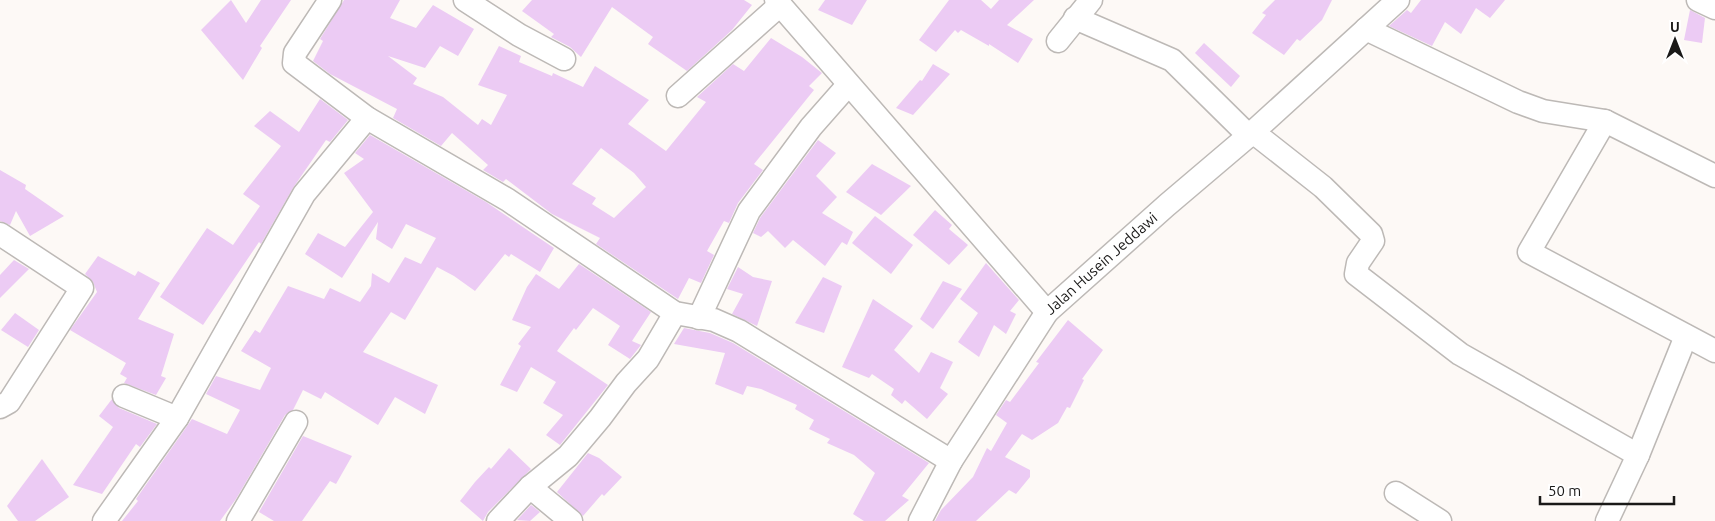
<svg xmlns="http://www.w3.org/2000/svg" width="1715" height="521" font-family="Ubuntu,sans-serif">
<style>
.building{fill:#eccbf4;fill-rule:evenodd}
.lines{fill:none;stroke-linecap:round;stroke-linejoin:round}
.minor-casing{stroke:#bdb9b6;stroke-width:25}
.minor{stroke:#fff;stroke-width:22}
.labels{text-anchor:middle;stroke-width:5;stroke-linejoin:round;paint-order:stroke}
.street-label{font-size:15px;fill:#1a1918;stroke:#fff}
</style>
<rect width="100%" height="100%" fill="#fdf9f6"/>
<g class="building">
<path d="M 231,0 L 246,23 L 261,0 L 291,0 L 260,46 L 262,48 L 243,80 L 201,30 Z"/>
<path d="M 344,0 L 400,0 L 390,18 L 416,28 L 433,5 L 474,29 L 458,56 L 440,46 L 425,68 L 388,56 L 417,78 L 413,84 L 443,97 L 478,125 L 482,119 L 491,125 L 507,95 L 478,85 L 499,46 L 521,56 L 519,62 L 552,76 L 553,73 L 583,87 L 595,66 L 649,100 L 628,124 L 666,151 L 706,102 L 697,97 L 733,64 L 744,71 L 771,38 L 802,57 L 822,73 L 809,86 L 814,90 L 754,164 L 763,170 L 738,203 L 729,223 L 724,221 L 707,251 L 714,255 L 701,283 L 689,278 L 678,299 L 596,244 L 600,238 L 552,214 L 506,179 L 503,182 L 483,170 L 488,165 L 452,133 L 441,146 L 393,118 L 397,109 L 330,74 L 313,61 L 323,41 L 320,39 ZM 601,148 L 634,173 L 646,187 L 614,218 L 592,204 L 596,198 L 572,184 Z"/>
<path d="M 532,0 L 744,0 L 752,5 L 732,30 L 687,71 L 648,44 L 653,37 L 612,7 L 581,57 L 570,47 L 551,37 L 554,34 L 522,11 Z"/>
<path d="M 825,0 L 867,0 L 852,25 L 818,10 Z"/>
<path d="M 949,0 L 981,0 L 991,9 L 999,0 L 1034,0 L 1007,25 L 1033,39 L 1018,63 L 989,44 L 989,46 L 961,30 L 958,33 L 955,30 L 936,52 L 919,40 Z"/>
<path d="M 1275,0 L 1332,0 L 1322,20 L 1300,41 L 1297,39 L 1284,55 L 1252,33 L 1266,15 L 1262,13 Z"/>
<path d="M 1421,0 L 1505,0 L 1490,18 L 1476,8 L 1461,34 L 1445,22 L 1432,46 L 1389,26 L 1407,10 L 1411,13 Z"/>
<path d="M 1690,10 L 1705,18 L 1702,43 L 1684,40 Z"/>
<path d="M 1204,43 L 1240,76 L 1231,87 L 1195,53 Z"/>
<path d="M 933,64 L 950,74 L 913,115 L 896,108 L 920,80 L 922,81 Z"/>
<path d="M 320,99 L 348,120 L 330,142 L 326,140 L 293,188 L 261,244 L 259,242 L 203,325 L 160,297 L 207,228 L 233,245 L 260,206 L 243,194 L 281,146 L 254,126 L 270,111 L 299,132 Z"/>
<path d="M 370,135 L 486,202 L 554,248 L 540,272 L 511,254 L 509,257 L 505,254 L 475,291 L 454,276 L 437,267 L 405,320 L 391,312 L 363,352 L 438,385 L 425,414 L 395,397 L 378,425 L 325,392 L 321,399 L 303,390 L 293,410 L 285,415 L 236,499 L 220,521 L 122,521 L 138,501 L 136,499 L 192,419 L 227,434 L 240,410 L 206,394 L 216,376 L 260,390 L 271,368 L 241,351 L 255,330 L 260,333 L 288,286 L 324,299 L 330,288 L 360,302 L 371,286 L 372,273 L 389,283 L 405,257 L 421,264 L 436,238 L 406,224 L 392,249 L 376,239 L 378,222 L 342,278 L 305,254 L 318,233 L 345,247 L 373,212 L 344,173 L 364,159 L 355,153 Z"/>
<path d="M 818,140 L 836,153 L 816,176 L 837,197 L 822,213 L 853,232 L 847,245 L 842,242 L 825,266 L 793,240 L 785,248 L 768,231 L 761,237 L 753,233 L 760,218 Z"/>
<path d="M 872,164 L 911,186 L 881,215 L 846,192 Z"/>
<path d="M 0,170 L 26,185 L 25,189 L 64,216 L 30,236 L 16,211 L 10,225 L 0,221 Z"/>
<path d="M 935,210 L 952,225 L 949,229 L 968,245 L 949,265 L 913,235 Z"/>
<path d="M 875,216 L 913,245 L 891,274 L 852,243 Z"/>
<path d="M 98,256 L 135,276 L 138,271 L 160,283 L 138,319 L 174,334 L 161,376 L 166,378 L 156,395 L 124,383 L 127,378 L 120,374 L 126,363 L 70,330 L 97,292 L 93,282 L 85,274 Z"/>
<path d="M 14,260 L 29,269 L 0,298 L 0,275 Z"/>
<path d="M 986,263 L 1019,300 L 1010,311 L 1016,314 L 1006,334 L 994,325 L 979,357 L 958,342 L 978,313 L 960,299 Z"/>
<path d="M 579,264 L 651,312 L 632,341 L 641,345 L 630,359 L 608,345 L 620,326 L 593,308 L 576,330 L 574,328 L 557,351 L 608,385 L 560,445 L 546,435 L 563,415 L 543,403 L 556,382 L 531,367 L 517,392 L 500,385 L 521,346 L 518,344 L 531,327 L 512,320 L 527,287 L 536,274 L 559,289 Z"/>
<path d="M 738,267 L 753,277 L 772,281 L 757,326 L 732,314 L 743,294 L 727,289 Z"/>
<path d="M 823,277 L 842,286 L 824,333 L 795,323 Z"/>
<path d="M 943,281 L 962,289 L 933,329 L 920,319 Z"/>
<path d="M 873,299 L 913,326 L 894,350 L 919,373 L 931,352 L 953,362 L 940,388 L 948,394 L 927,419 L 905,400 L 902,404 L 891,395 L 894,389 L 872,374 L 869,378 L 842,367 Z"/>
<path d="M 15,313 L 39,330 L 28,347 L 1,330 Z"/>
<path d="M 1068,320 L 1103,350 L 1082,379 L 1084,380 L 1070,408 L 1067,407 L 1058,423 L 1032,440 L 1022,434 L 1005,457 L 1030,470 L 1030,477 L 1016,494 L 1009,490 L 976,521 L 935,521 L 941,510 L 973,477 L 987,448 L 991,451 L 1007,423 L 996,415 L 1006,400 L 1010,402 L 1039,363 L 1036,362 Z"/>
<path d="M 684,328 L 710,333 L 733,343 L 929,463 L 902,496 L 909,500 L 885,521 L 864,521 L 853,514 L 875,473 L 854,455 L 827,443 L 830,439 L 809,429 L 814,420 L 795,409 L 797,405 L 761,389 L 747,386 L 743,395 L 715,384 L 725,353 L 674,344 Z"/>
<path d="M 112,399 L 119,408 L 157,424 L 140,447 L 136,444 L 102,494 L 73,485 L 113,427 L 99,416 Z"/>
<path d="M 303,436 L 352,456 L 336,484 L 330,481 L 302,521 L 274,521 L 259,512 Z"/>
<path d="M 509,448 L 531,469 L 488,512 L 483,521 L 460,501 L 475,482 L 489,467 L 491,469 Z"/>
<path d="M 588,453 L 599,458 L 622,477 L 604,496 L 602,494 L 583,516 L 557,492 Z"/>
<path d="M 42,459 L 69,497 L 35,521 L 18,521 L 7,506 Z"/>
<path d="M 531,505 L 540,512 L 530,521 L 517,520 Z"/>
</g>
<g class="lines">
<defs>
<g id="minor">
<path d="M 330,0 L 295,53 L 294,63 L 367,118 L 508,200 L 675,313 L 714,320 L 739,331 L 951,461"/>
<path d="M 465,0 L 519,35 L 564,59"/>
<path id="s1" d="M 776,0 L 1047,312 L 1167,205 L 1253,132 L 1398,0"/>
<path d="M 1698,0 L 1715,8"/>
<path d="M 1075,18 L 1172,60 L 1249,136"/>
<path d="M 1366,29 L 1518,102 L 1543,111 L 1605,121 L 1715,176"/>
<path d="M 1058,41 L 1091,0"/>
<path d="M 678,96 L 780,5"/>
<path d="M 1605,121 L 1529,252 L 1715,351"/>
<path d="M 1253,132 L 1323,187 L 1371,234 L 1373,241 L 1358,263 L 1356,274 L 1460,354 L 1638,455"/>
<path d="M 0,234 L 82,288 L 9,402 L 0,407"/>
<path d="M 699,318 L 749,211 L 811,127 L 848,85"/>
<path d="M 124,396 L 177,418"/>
<path d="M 530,487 L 571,521"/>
<path d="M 1396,493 L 1440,521"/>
<path d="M 104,521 L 177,418 L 304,194 L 367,118"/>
<path d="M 238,521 L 296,422"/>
<path d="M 498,521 L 530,487 L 568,456 L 600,418 L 626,383 L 648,359 L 675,313"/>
<path d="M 920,521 L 951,461 L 1047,312"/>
<path d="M 1607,521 L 1638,455 L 1686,336"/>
</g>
</defs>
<use href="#minor" class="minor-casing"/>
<use href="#minor" class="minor"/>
</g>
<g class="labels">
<g class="street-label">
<text dy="5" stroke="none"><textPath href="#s1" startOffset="486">Jalan Husein Jeddawi</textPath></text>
</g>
</g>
<g transform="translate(1675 40)" stroke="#ffffff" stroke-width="4" paint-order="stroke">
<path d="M0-4L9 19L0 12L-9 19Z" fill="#1a1918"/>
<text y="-8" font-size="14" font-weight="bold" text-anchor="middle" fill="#1a1918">U</text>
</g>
<path d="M1540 496v8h134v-8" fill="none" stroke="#1a1918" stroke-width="2.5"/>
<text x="1548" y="496" font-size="15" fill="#1a1918" stroke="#ffffff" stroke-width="4" paint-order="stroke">50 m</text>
</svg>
